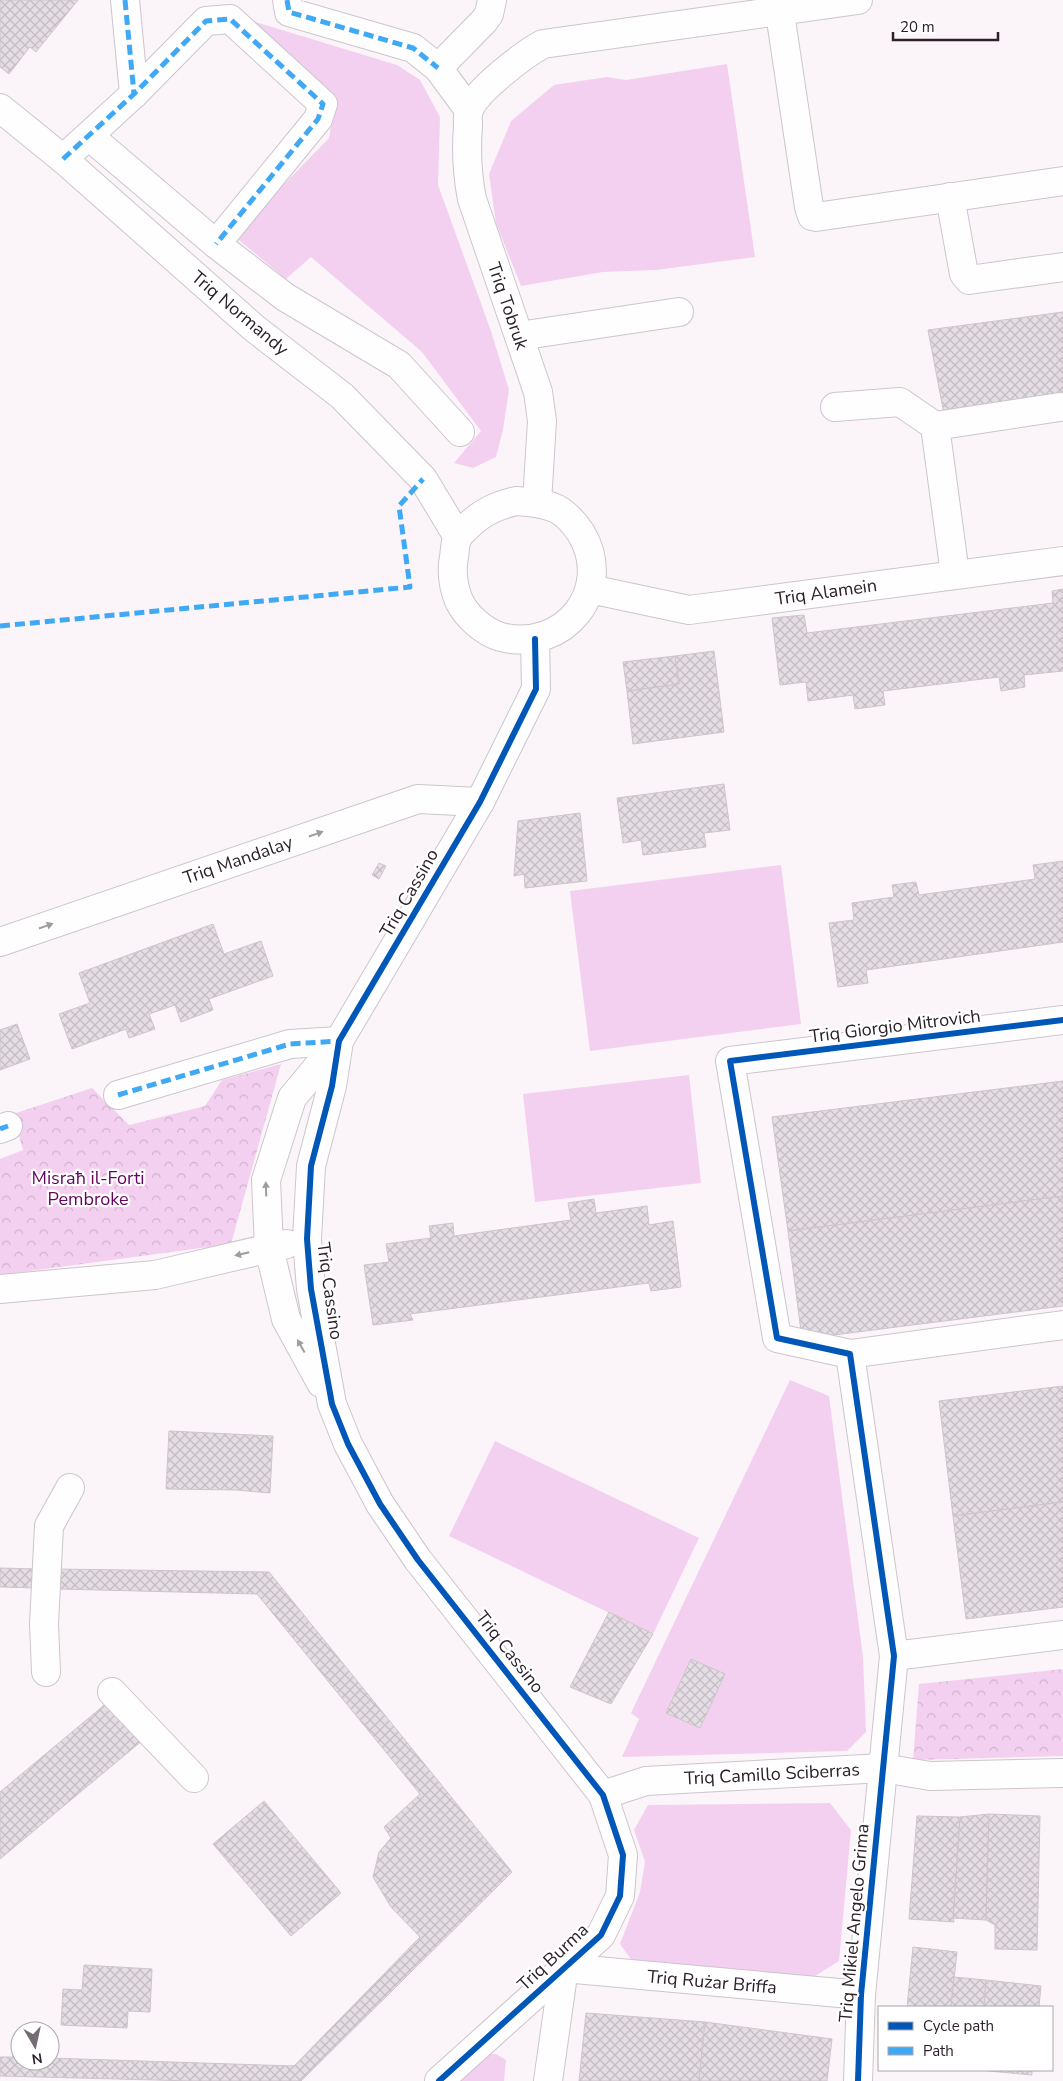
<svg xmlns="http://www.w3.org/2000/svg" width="1063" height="2081" font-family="'Nunito Sans',sans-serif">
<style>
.grass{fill:#f4d0f0}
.park{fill:url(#park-crowns)}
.building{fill:url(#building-cross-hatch);stroke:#cec5cc}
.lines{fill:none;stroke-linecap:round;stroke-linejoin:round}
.minor-casing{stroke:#cdc5cc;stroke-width:30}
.minor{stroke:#fefefe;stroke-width:28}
.quiet{stroke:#3fa9f5;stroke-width:5;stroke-dasharray:10 5;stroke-linecap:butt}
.cycleway-casing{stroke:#fff;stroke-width:9}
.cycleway{stroke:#0057b8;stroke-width:6}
.oneway{fill:#a09b9f}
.labels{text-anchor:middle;stroke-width:4.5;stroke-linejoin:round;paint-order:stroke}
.street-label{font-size:18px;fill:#2c212a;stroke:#fff}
.park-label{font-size:18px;fill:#64045f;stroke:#fff}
</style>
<defs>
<pattern id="park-crowns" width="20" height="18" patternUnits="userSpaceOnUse" patternTransform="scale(1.25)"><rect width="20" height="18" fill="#f4d0f0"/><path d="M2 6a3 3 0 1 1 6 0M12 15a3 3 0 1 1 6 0" fill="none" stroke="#d1b2ce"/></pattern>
<pattern id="building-cross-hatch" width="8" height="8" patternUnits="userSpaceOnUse" patternTransform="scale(1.25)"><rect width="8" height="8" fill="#e5dde4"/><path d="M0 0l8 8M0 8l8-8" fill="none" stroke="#c5bdc4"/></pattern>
</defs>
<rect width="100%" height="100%" fill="#fbf5fa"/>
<g class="grass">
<path d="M 233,15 L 397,65 L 420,80 L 440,117 L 438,185 L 491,331 L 509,390 L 503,430 L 496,457 L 473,468 L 454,463 L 481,431 L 422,352 L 311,257 L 286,279 L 234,236 L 329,138 L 333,113 Z"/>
<path d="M 727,64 L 755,257 L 656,270 L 603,272 L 521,286 L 496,223 L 489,174 L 511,121 L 554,85 L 607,77 L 626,80 Z"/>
<path d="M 781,865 L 801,1024 L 590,1051 L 570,891 Z"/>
<path d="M 689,1075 L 701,1183 L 535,1202 L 523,1094 Z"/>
<path d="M 790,1380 L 829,1396 L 863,1657 L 866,1732 L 847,1751 L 622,1757 L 639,1719 L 631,1713 Z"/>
<path d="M 495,1441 L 699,1538 L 653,1634 L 449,1536 Z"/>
<path d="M 830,1803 L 851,1830 L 839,1961 L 807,1981 L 635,1965 L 620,1944 L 640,1892 L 645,1862 L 634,1830 L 648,1805 Z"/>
<path d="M 485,2054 L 496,2054 L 506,2060 L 504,2081 L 458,2081 Z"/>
</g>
<g class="park">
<path d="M 281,1064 L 231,1244 L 0,1275 L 0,1159 L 23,1150 L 13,1114 L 92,1088 L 129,1125 L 205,1106 L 222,1080 Z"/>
<path d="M 1063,1669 L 1063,1756 L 913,1760 L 919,1684 Z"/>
</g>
<g class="building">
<path d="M 0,0 L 78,0 L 36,52 L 30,47 L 9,74 L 0,67 Z"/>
<path d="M 1063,312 L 1063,401 L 944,414 L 928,330 Z"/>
<path d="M 1063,589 L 1063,671 L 1024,675 L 1025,687 L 1001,691 L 999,677 L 883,691 L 885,705 L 855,709 L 853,695 L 808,701 L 806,682 L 780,685 L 772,618 L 804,615 L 807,633 L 1053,603 L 1052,591 Z"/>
<path d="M 714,651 L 724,732 L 633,744 L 627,691 L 679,684 L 675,656 Z"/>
<path d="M 675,656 L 679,684 L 627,691 L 623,662 Z"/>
<path d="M 724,784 L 730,830 L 704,833 L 706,847 L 643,855 L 641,840 L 623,843 L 617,798 Z"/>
<path d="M 580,813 L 587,881 L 525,888 L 524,874 L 514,876 L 518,821 Z"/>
<path d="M 1063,861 L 1063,942 L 866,970 L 868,983 L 838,987 L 829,923 L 854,920 L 852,903 L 894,897 L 892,885 L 916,882 L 919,895 L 1035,879 L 1033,865 Z"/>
<path d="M 379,863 L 386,866 L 379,879 L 372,875 Z"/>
<path d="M 213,924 L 224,954 L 261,941 L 273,976 L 209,999 L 213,1010 L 181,1022 L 175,1005 L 149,1014 L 155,1029 L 129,1038 L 126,1029 L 72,1049 L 59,1014 L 90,1003 L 79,973 Z"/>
<path d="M 17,1024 L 30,1059 L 0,1070 L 0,1030 Z"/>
<path d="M 1063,1081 L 1063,1196 L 788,1231 L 772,1117 Z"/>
<path d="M 1063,1196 L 1063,1306 L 802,1339 L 788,1231 Z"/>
<path d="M 594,1199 L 596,1213 L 647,1206 L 649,1225 L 673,1221 L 681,1287 L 651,1291 L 649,1283 L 410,1314 L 413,1320 L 373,1325 L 364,1265 L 389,1262 L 386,1244 L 431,1238 L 429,1226 L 453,1223 L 454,1236 L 571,1220 L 568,1203 Z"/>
<path d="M 1063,1386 L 1063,1502 L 953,1516 L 939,1401 Z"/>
<path d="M 169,1431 L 273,1436 L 270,1493 L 236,1490 L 166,1489 Z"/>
<path d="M 1063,1502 L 1063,1607 L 966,1619 L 953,1516 Z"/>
<path d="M 0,1568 L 37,1569 L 36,1588 L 0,1587 Z"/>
<path d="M 57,1569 L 269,1572 L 512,1872 L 301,2081 L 193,2081 L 0,2076 L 0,2057 L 20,2057 L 20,2061 L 50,2061 L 50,2058 L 294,2066 L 420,1937 L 391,1907 L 373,1877 L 379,1852 L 391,1838 L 384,1827 L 420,1794 L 257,1594 L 58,1589 Z"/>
<path d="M 609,1612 L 653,1634 L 611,1704 L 570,1687 Z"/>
<path d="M 691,1659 L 725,1674 L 700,1728 L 666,1713 Z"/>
<path d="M 115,1696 L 143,1740 L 0,1859 L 0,1792 Z"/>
<path d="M 264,1801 L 341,1893 L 291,1936 L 213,1844 Z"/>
<path d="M 989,1814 L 986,1920 L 953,1918 L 960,1817 Z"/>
<path d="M 989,1814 L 1040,1816 L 1037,1950 L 995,1949 L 995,1925 L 986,1920 Z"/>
<path d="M 917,1816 L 960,1817 L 953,1918 L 954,1922 L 909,1919 Z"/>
<path d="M 913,1947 L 957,1952 L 951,2007 L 907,2007 Z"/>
<path d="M 84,1965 L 152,1969 L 150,2012 L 128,2011 L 127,2028 L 61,2025 L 63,1989 L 82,1990 Z"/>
<path d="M 954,1977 L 986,1980 L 984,2007 L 951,2007 Z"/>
<path d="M 986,1980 L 1041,1986 L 1039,2007 L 984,2007 Z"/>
<path d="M 586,2013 L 705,2022 L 699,2081 L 579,2081 Z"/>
<path d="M 705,2022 L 832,2039 L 827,2081 L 699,2081 Z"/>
<path d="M 978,2070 L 1032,2070 L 1032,2075 Z"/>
</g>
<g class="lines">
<defs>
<g id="minor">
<path d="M 125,0 L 134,94"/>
<path d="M 287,0 L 289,12 L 413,48 L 438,68"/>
<path d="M 778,0 L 809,207 L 812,216 L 816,217 L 1063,181"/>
<path d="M 0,108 L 63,159 L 254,328 L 342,396 L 423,479 L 458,537"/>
<path d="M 469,110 L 438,68 L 484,21 L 489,14 L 492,0"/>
<path d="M 89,136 L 216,244 L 285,297 L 399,365 L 460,432"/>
<path d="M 63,159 L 134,94 L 206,21 L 230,19 L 323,104 L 318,119 L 216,244"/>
<path d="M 950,197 L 964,274 L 969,280 L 1063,267"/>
<path d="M 519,336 L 679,312"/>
<path d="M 835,407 L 900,402 L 935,426"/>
<path d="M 516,501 C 530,502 544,503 557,509 C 566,514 575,524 581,533 C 615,590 564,653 501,637 C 484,632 467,617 459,601 C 453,586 451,572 454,557 C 455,551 455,543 457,538 C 459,534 464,530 467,527 C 482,512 496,506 516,501 Z"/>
<path d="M 537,502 L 542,421 L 538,392 L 472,199 C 467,174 466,151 468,126 C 468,121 467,115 469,110 C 476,91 524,54 543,44 L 858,0"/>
<path d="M 955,574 L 935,426 L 1060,407"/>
<path d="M 590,589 L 689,610 L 1063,561"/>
<path d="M 0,942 L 418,799 L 480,802"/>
<path d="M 118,1095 L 290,1044 L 339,1041"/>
<path d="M 0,1129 L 8,1126"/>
<path d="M 0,1289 L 155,1275 L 287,1244"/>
<path d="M 850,1354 L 1063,1325"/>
<path d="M 321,1383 L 286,1319 L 269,1248 L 266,1180 L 292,1098 L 339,1041"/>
<path d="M 894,1656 L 1063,1635"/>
<path d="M 46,1672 L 44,1624 L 49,1526 L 70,1488"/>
<path d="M 112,1692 L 194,1778"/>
<path d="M 603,1795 L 646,1781 L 883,1768 L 930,1776 L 1063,1773"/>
<path d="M 439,2081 L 601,1935 L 620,1896 L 623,1855 L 603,1795 L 418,1560 L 380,1504 L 348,1444 L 332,1404 L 311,1289 L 307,1239 L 311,1166 L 332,1086 L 339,1041 L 480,802 L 536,689 L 535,639"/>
<path d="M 548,2081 L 564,1968 L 861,1995"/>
<path d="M 858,2081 L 861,1995 L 894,1656 L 850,1354 L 777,1338 L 730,1061 L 1063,1020"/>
</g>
</defs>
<use href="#minor" class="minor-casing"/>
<use href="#minor" class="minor"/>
<g class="quiet">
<path d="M 125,0 L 134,94"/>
<path d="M 287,0 L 289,12 L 413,48 L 438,68"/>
<path d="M 63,159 L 134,94 L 206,21 L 230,19 L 323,104 L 318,119 L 216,244"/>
<path d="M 0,626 L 410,587 L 399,506 L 423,479"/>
<path d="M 118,1095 L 290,1044 L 339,1041"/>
<path d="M 0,1129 L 8,1126"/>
</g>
<defs>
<g id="cycleway">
<path d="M 439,2081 L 601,1935 L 620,1896 L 623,1855 L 603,1795 L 418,1560 L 380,1504 L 348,1444 L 332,1404 L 311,1289 L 307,1239 L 311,1166 L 332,1086 L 339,1041 L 480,802 L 536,689 L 535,639"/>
<path d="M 858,2081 L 861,1995 L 894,1656 L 850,1354 L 777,1338 L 730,1061 L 1063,1020"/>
</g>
</defs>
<use href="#cycleway" class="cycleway-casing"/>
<use href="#cycleway" class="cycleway"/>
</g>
<defs><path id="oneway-solid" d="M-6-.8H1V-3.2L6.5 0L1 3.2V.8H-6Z" transform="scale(1.25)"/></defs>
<g class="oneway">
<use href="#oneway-solid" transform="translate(316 834) rotate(-19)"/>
<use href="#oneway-solid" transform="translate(46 926) rotate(-19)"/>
<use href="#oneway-solid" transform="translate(266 1189) rotate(-92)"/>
<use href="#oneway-solid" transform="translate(242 1254) rotate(167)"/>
<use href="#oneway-solid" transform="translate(301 1346) rotate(-119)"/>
</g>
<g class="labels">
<g class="street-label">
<text transform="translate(508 306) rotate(71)" y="6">Triq Tobruk</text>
<text transform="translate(240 313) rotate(40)" y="6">Triq Normandy</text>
<text transform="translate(826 592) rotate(-8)" y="6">Triq Alamein</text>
<text transform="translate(238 860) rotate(-19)" y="6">Triq Mandalay</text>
<text transform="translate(409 893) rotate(-60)" y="6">Triq Cassino</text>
<text transform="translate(895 1026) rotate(-7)" y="6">Triq Giorgio Mitrovich</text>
<text transform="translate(330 1291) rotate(82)" y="6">Triq Cassino</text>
<text transform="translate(510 1652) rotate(52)" y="6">Triq Cassino</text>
<text transform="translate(772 1774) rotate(-3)" y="6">Triq Camillo Sciberras</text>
<text transform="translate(854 1923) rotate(-85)" y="6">Triq Mikiel Angelo Grima</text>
<text transform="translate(553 1957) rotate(-43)" y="6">Triq Burma</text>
<text transform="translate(712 1982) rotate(5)" y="6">Triq Rużar Briffa</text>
</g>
<g class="park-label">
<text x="88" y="1184">Misraħ il-Forti<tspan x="88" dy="21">Pembroke</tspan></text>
</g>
</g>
<rect x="878" y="2006" width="175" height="65" fill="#ffffff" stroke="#aba6aa"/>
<rect x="888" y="2022" width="25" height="8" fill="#0057b8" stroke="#aba6aa"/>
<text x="923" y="2031" font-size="15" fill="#2c212a">Cycle path</text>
<rect x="888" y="2047" width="25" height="8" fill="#3fa9f5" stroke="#aba6aa"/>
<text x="923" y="2056" font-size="15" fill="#2c212a">Path</text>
<g transform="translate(35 2046) rotate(171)"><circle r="24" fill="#ffffff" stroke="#aba6aa"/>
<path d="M0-4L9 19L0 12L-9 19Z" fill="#746b73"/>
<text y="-8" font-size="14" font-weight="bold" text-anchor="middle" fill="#2c212a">N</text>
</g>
<path d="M893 32v8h105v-8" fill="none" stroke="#2c212a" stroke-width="2.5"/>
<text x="900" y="32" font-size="15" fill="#2c212a" stroke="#ffffff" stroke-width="4" paint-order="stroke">20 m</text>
</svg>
